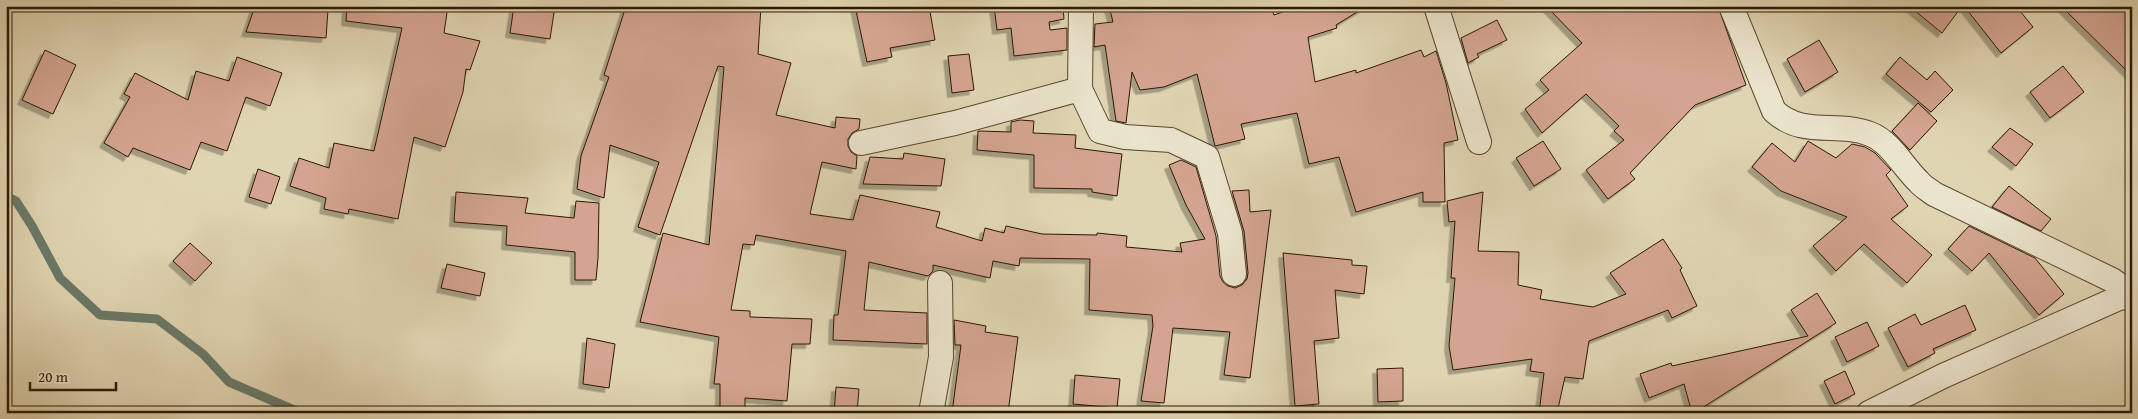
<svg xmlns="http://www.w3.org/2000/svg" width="2138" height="419" font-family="'Gentium Book Plus',serif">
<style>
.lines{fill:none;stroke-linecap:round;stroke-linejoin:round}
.stream{stroke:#6a7969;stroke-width:9}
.building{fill:#d4a490;stroke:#2c1803;filter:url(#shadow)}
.minor-casing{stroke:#59472f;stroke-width:26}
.minor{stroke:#ebe4cd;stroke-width:24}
</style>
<defs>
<filter id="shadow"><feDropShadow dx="-4.5" dy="4.5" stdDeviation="0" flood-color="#0004"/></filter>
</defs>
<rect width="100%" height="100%" fill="#e0d5b2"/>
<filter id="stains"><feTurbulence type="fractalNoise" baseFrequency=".004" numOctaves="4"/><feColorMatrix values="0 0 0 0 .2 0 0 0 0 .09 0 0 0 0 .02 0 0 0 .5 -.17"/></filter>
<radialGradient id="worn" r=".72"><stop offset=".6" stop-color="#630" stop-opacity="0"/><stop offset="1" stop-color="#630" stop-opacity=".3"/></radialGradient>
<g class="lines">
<path class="stream" d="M 6,196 L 16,201 L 32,226 L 60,278 L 100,315 L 157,319 L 203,354 L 229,382 L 301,413"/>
</g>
<g class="building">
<path d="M 255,6 L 291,6 L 328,10 L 326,38 L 246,32 Z"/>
<path d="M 347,6 L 448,6 L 444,33 L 480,41 L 470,70 L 466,69 L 463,92 L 445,147 L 414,137 L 398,219 L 349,209 L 348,214 L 324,209 L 326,198 L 290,186 L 299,158 L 329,168 L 334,143 L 374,151 L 402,28 L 346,21 Z"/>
<path d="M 514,6 L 555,6 L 550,39 L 510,33 Z"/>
<path d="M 626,6 L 761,6 L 758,54 L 791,63 L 776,115 L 835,128 L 836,117 L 860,119 L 859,129 L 852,133 L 848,139 L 848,146 L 851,152 L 857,156 L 856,169 L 822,162 L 810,214 L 853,220 L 860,195 L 940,212 L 936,227 L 982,241 L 985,228 L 1004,233 L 1006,226 L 1042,234 L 1097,235 L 1097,233 L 1127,236 L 1126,247 L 1182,252 L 1180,243 L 1205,239 L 1186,205 L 1169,165 L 1181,160 L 1196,167 L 1216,236 L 1220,276 L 1223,282 L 1228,286 L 1235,288 L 1242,285 L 1247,279 L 1248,273 L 1244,231 L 1232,191 L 1249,190 L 1250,212 L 1271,210 L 1250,378 L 1224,375 L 1230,332 L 1173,328 L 1164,403 L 1141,401 L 1153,326 L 1152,315 L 1089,310 L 1090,259 L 1020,258 L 1019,266 L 993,261 L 990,278 L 933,265 L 933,271 L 928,276 L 869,262 L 864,310 L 927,313 L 927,344 L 833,340 L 834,315 L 838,315 L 846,251 L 756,235 L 754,245 L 743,244 L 731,310 L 750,311 L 750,317 L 812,319 L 810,344 L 792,344 L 787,401 L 745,398 L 745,413 L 720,413 L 720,384 L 714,384 L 719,337 L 640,322 L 663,233 L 709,245 L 724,67 L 718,66 L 660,235 L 638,227 L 659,162 L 610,145 L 604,198 L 577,189 L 581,156 L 609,77 L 604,75 Z"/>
<path d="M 855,6 L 929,6 L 935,40 L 890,48 L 892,57 L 867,62 Z"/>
<path d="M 994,6 L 1063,6 L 1064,19 L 1049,22 L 1050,30 L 1067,28 L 1067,50 L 1014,56 L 1011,28 L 997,30 Z"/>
<path d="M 1109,6 L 1271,6 L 1274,15 L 1300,6 L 1367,6 L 1336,25 L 1337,28 L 1308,37 L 1315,82 L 1356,70 L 1356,73 L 1421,50 L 1424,57 L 1436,51 L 1446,83 L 1458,140 L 1444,143 L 1445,202 L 1423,202 L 1423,192 L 1356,212 L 1339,157 L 1309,164 L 1297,113 L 1241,124 L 1245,139 L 1215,146 L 1197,74 L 1164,87 L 1140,90 L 1132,72 L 1126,123 L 1116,121 L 1105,45 L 1094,47 L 1095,24 L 1113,22 Z"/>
<path d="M 1546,6 L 1718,6 L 1746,85 L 1695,105 L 1630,173 L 1635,179 L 1608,199 L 1586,170 L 1624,140 L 1614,131 L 1619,126 L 1586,94 L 1542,133 L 1525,109 L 1549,90 L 1540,80 L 1582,43 Z"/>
<path d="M 1909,6 L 1962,6 L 1942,33 Z"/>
<path d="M 1964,6 L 2016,6 L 2033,27 L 2001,53 Z"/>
<path d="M 2061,6 L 2132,6 L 2132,76 Z"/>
<path d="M 1497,20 L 1507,40 L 1477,54 L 1479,57 L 1468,63 L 1461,38 Z"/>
<path d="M 1819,40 L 1838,72 L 1805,92 L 1787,59 Z"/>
<path d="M 45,50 L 76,65 L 53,114 L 22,100 Z"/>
<path d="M 969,54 L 974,90 L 952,93 L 948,56 Z"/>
<path d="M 237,57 L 282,73 L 270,106 L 246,97 L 227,151 L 201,142 L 190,170 L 133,148 L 128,157 L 104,143 L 130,97 L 124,94 L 135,73 L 188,100 L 196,71 L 229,81 Z"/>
<path d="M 1900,57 L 1927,80 L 1935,71 L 1953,90 L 1931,112 L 1886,74 Z"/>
<path d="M 2063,66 L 2084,92 L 2050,118 L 2030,92 Z"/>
<path d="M 1918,103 L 1937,121 L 1910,150 L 1892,131 Z"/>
<path d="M 1020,120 L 1034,121 L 1033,133 L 1076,135 L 1075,148 L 1122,154 L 1117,196 L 1092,192 L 1092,189 L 1034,188 L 1034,155 L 977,150 L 978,131 L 1011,132 L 1011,122 Z"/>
<path d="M 2010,128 L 2033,144 L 2016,166 L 1992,147 Z"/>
<path d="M 1543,141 L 1561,169 L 1534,186 L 1516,158 Z"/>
<path d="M 1808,141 L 1836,158 L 1852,144 L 1865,147 L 1875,153 L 1891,170 L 1886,175 L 1908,206 L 1891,219 L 1932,255 L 1907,283 L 1864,244 L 1836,271 L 1813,246 L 1847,217 L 1781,191 L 1752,167 L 1772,143 L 1795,162 Z"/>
<path d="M 904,153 L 945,159 L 941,186 L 863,184 L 870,157 L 903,159 Z"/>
<path d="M 258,169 L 280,177 L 271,204 L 249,197 Z"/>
<path d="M 2009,186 L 2051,219 L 2041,231 L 1992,207 Z"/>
<path d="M 456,192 L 528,198 L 525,213 L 574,218 L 576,201 L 599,203 L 598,258 L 596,280 L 575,280 L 575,252 L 506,245 L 507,226 L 454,222 Z"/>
<path d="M 1483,192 L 1478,251 L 1519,252 L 1518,285 L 1542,290 L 1540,299 L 1593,307 L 1626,294 L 1610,273 L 1663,239 L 1682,268 L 1680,270 L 1697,306 L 1672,318 L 1668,310 L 1589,341 L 1583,379 L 1565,377 L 1557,413 L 1539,413 L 1544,373 L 1530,371 L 1532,359 L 1453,370 L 1449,346 L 1455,278 L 1451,278 L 1455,221 L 1449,222 L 1447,201 Z"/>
<path d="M 1969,226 L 2035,258 L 2064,294 L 2039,315 L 1989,253 L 1972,271 L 1948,249 Z"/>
<path d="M 190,243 L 212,263 L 195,281 L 173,261 Z"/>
<path d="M 1283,253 L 1352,260 L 1352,265 L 1367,266 L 1364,294 L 1335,290 L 1339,338 L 1314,341 L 1319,404 L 1295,406 Z"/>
<path d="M 447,264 L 485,273 L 480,296 L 441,288 Z"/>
<path d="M 1817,293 L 1836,323 L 1694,413 L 1692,413 L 1684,384 L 1649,398 L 1640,374 L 1671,363 L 1672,366 L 1808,336 L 1791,310 Z"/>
<path d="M 1965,305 L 1976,330 L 1933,349 L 1935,353 L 1908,367 L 1888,328 L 1915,314 L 1921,325 Z"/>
<path d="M 954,320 L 986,326 L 985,332 L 1018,337 L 1008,413 L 952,413 L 961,345 L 955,345 Z"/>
<path d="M 1867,322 L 1879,346 L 1847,362 L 1835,337 Z"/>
<path d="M 587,338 L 615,344 L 609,388 L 583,384 Z"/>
<path d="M 1403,368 L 1403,401 L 1378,402 L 1377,369 Z"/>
<path d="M 1845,371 L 1855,394 L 1835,404 L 1824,381 Z"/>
<path d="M 1075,375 L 1120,379 L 1117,408 L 1073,404 Z"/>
<path d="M 836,387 L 859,389 L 857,413 L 834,413 Z"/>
</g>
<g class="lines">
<defs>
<g id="minor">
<path d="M 1081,6 L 1080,89 L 1100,131 L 1125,137 L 1171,140 L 1207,157 L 1230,233 L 1234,274"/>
<path d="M 1436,6 L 1479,142"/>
<path d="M 1731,6 L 1774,111 C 1803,138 1837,121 1870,134 C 1891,142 1903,167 1919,182 C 1923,187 1929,190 1934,194 L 2112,280 L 2132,294"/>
<path d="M 861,143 L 955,123 L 1080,89"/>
<path d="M 931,413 L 941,357 L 940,283"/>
<path d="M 1869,413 L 1943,376 L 2121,297 L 2132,298"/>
</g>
</defs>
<use href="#minor" class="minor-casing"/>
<use href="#minor" class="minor"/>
</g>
<rect width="2138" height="419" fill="none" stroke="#e0d5b2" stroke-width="25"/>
<rect x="8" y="8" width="2123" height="404" fill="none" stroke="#2c1803" stroke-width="2.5"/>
<rect x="12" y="12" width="2113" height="394" fill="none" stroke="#2c1803"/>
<path d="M30 382v8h86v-8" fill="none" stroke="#2c1803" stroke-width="2.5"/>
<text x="38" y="382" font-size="15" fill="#2c1803" stroke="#ebe4cd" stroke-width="4" paint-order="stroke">20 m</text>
<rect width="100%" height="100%" filter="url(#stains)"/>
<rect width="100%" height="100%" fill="url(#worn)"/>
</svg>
